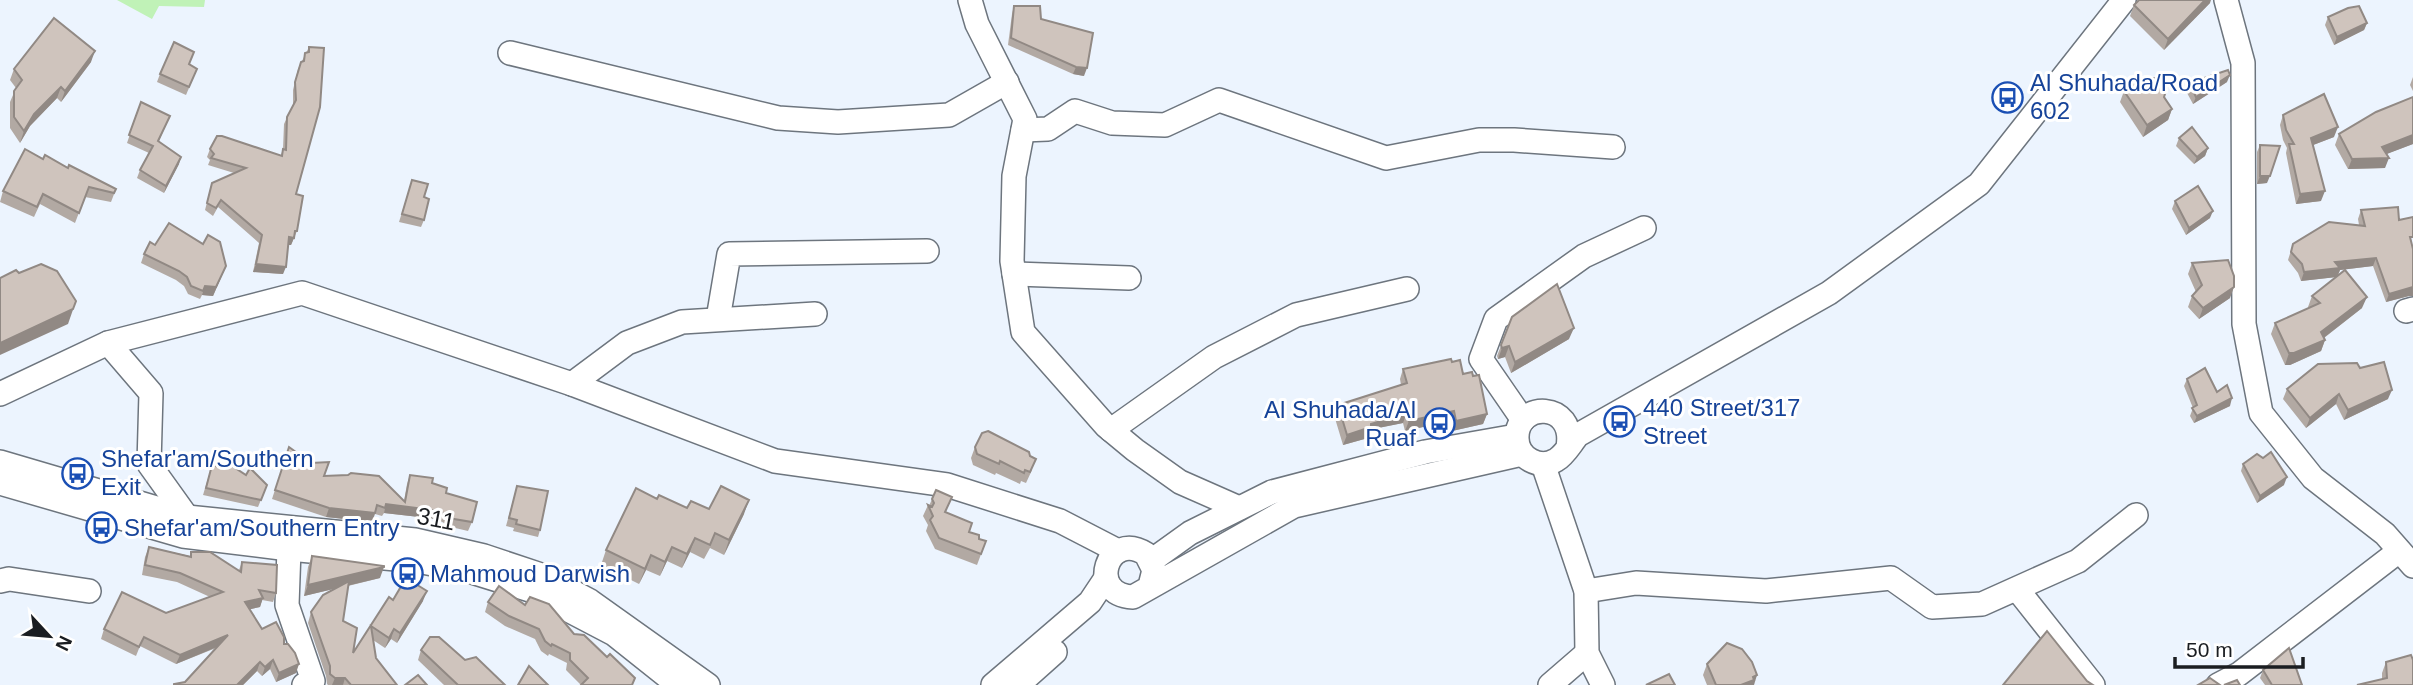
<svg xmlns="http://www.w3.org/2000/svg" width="2413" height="685" font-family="Helvetica,sans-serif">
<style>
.green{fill:#c0f2b7}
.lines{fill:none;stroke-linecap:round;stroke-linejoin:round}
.minor-casing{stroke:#6d757e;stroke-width:26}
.minor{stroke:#fff;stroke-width:23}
.wall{fill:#b2a9a3}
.shaded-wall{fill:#918984}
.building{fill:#cfc4bd;stroke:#918984;stroke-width:2}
.labels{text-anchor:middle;stroke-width:6;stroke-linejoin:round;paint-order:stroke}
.transit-label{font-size:24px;fill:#164399;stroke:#fff;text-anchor:start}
.street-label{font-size:24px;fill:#1a1d21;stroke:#fff}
</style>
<rect width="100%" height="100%" fill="#ecf4fe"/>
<path class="green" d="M 117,0 L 205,0 L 204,7 L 159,6 L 152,19 Z"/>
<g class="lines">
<defs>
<g id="minor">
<path d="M 970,0 L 977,24 L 1025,119 L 1014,176 L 1012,261 L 1023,332 L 1106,426 L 1135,450 L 1180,482 L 1239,508"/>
<path d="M 2226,0 L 2243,63 L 2244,324 L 2261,413 L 2313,478 L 2385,534 L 2413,566"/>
<path d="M 510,53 L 778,118 L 838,122 L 949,115 L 1007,82"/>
<path d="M 1023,130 L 1048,129 L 1075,111 L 1112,123 L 1165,125 L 1219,100 L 1386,158 L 1479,140 L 1514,140 L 1613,147"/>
<path d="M 1014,274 L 1129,278"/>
<path d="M 2406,311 L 2413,309"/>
<path d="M 718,319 L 729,254 L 927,251"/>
<path d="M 108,343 L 151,393 L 149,464 L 187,517"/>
<path d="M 572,384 L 627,343 L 682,322 L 815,314"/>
<path d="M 0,394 L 108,343 L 302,293 L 572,384 L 775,461 L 947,485 L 1060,521 L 1118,551"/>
<path d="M 1523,420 L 1481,359 L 1496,319 L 1584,256 L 1644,228"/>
<path d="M 1111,430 L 1214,357 L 1296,315 L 1407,289"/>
<path d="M 1568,447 C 1576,401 1516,401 1517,438 C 1517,458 1540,470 1556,460 C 1565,455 1571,443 1578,435 L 1829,293 L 1979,184 L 2124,0"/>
<path d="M 0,462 L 187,517 L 415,540 L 484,556 L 541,575 L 590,601 L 708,685"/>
<path d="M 1543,464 L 1586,591 L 1587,653 L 1603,685"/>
<path d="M 0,483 L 183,536 L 289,549 L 417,561 L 469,571 L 530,590 L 614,634 L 678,685"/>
<path d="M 289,549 L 287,605 L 313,681 L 304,685"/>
<path d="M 1151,561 L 1190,533 L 1272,492 L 1425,452 L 1516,436"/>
<path d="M 0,581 L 9,579 L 89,591"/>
<path d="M 1150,586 L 1154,570 L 1146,554 C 1107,529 1086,595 1133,597 L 1294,506 L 1522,454"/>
<path d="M 2017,589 L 2093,685"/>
<path d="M 1586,591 L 1636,583 L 1766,591 L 1891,578 L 1932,607 L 1982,604 L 2078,561 L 2136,515"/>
<path d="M 993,685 L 1090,602 L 1106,578"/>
<path d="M 1018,685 L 1055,652"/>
<path d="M 1550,685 L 1587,653"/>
<path d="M 2218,685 L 2239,674 L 2399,551"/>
</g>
</defs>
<use href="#minor" class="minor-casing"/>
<use href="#minor" class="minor"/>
</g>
<g class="wall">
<path d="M 2210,3 L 2164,50 L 2130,16 L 2134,5 Z"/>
<path d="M 1014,6 L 1041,19 L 1084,76 L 1073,74 L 1008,45 L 1012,14 Z"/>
<path d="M 2328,17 L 2367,23 L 2364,30 L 2334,45 L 2325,25 Z"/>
<path d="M 309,47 L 324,48 L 296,194 L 297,231 L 291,245 L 288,245 L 283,274 L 253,272 L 259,243 L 218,207 L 213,216 L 205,210 L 212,183 L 234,173 L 208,165 L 210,160 L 207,157 L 210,149 L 281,155 L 283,149 L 284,124 L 293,105 L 293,90 L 298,69 Z"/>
<path d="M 91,62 L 61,102 L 57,98 L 30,126 L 20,143 L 10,128 L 10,102 L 16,88 L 10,80 L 14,69 Z"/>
<path d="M 189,64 L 197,69 L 186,95 L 157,82 L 160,74 Z"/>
<path d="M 2413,77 L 2413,91 L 2410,85 Z"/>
<path d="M 2227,82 L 2193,104 L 2186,91 L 2189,83 Z"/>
<path d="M 2124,91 L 2164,97 L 2172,109 L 2168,120 L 2143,137 L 2120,102 Z"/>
<path d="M 141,102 L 170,116 L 159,141 L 179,164 L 164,193 L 137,178 L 140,170 L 149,153 L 127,143 Z"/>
<path d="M 2283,115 L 2334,137 L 2313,145 L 2321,201 L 2296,204 L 2286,153 L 2287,148 L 2283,140 L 2280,125 Z"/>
<path d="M 2339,134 L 2413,144 L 2386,154 L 2385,168 L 2348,169 L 2335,145 Z"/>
<path d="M 2179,138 L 2208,148 L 2205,156 L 2194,164 L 2176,146 Z"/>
<path d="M 2260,145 L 2267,183 L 2257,184 L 2257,152 Z"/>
<path d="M 43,159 L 116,189 L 111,202 L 85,197 L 75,223 L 40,204 L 34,217 L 0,202 L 3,191 Z"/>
<path d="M 412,180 L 424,197 L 424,220 L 421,227 L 399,222 Z"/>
<path d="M 2175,201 L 2210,218 L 2186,235 L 2172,209 Z"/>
<path d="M 2361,210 L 2399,220 L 2412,245 L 2409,296 L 2386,302 L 2373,266 L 2340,270 L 2338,275 L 2362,308 L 2324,338 L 2325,340 L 2321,351 L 2290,365 L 2285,365 L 2271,334 L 2275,323 L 2309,308 L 2308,307 L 2312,296 L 2336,277 L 2301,281 L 2298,273 L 2288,260 L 2293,244 L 2359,225 L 2358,219 Z"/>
<path d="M 155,245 L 226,266 L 213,296 L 202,295 L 200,299 L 188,294 L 184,286 L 176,280 L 141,263 L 144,254 Z"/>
<path d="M 2192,263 L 2230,298 L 2199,319 L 2188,307 L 2192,296 L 2196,292 L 2188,274 Z"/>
<path d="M 1512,317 L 1569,339 L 1511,373 L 1505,357 L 1498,359 L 1497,356 Z"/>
<path d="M 2360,368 L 2388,399 L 2344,420 L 2336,404 L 2306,428 L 2283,399 L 2287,389 Z"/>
<path d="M 1403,369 L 1463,374 L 1487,414 L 1483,424 L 1452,431 L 1450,421 L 1405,431 L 1403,423 L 1378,428 L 1377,431 L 1369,434 L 1368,438 L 1343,445 L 1334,415 L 1338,405 L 1401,385 L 1400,379 Z"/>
<path d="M 2187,379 L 2217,392 L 2230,406 L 2194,423 L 2190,416 L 2193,408 L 2184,386 Z"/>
<path d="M 289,447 L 324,476 L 404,501 L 407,484 L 410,475 L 432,483 L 446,493 L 472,522 L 468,531 L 451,527 L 437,519 L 384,513 L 382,516 L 375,514 L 372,522 L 326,517 L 272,499 Z"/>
<path d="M 975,447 L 1032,470 L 1026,483 L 1021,481 L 1020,484 L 996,473 L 995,475 L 973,465 L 971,458 Z"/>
<path d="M 2243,464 L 2284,485 L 2257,503 L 2241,471 Z"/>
<path d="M 212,465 L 246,475 L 267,485 L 258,507 L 203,495 Z"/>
<path d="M 517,486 L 540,530 L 538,537 L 513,531 L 514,528 L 506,526 Z"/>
<path d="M 936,490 L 946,512 L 979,539 L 986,541 L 977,565 L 935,549 L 926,531 L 928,525 L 923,516 L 928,505 L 929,506 Z"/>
<path d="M 657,499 L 687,508 L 709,509 L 744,514 L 724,555 L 710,548 L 704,559 L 690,552 L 682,568 L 667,561 L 660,576 L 646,570 L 639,584 L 601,565 L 606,550 Z"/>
<path d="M 149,547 L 190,556 L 191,552 L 239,570 L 242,562 L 276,593 L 273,602 L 262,600 L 260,607 L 250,609 L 262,629 L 284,644 L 296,673 L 276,682 L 270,669 L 262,676 L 257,671 L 243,685 L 174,685 L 174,684 L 185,682 L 216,648 L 176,664 L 140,646 L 136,656 L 101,639 L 104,629 L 166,613 L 210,597 L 177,582 L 142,575 L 145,557 Z"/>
<path d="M 312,556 L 380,578 L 348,586 L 343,621 L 353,653 L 389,597 L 393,600 L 423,601 L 397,643 L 391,639 L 385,648 L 373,640 L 376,658 L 397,685 L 328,685 L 327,684 L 326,676 L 308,623 L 311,612 L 333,589 L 304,596 L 308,567 Z"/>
<path d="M 488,602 L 525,605 L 574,634 L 607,657 L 581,685 L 566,670 L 567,663 L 549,654 L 548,656 L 541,651 L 535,639 L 505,626 L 485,612 Z"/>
<path d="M 421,650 L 465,660 L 505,685 L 444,685 L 418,660 Z"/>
<path d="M 2386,662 L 2413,685 L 2382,679 L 2382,673 Z"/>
<path d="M 1707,664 L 1754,685 L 1707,685 L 1703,675 Z"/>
<path d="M 2263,670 L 2302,685 L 2265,685 L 2260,678 Z"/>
</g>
<g class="shaded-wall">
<path d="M 2205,0 L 2211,0 L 2210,3 L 2164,50 L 2168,39 Z"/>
<path d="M 2367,23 L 2364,30 L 2334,45 L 2337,37 Z"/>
<path d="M 95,51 L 91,62 L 61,102 L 65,91 Z"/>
<path d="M 1076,67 L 1087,68 L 1084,76 L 1073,74 Z"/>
<path d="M 2230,75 L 2227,82 L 2193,104 L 2196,97 Z"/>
<path d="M 61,87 L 57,98 L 30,126 L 20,143 L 24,131 L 34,114 Z"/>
<path d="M 2172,109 L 2168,120 L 2143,137 L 2147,125 Z"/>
<path d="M 2338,127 L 2334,137 L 2308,147 L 2311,138 Z"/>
<path d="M 2413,135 L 2413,144 L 2379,157 L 2382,147 Z"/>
<path d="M 2208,148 L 2205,156 L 2194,164 L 2197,157 Z"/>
<path d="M 181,157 L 179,164 L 164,193 L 166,186 Z"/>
<path d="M 2389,158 L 2385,168 L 2348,169 L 2352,159 Z"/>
<path d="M 2260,176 L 2270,176 L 2267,183 L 2257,184 Z"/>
<path d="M 2325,191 L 2321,201 L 2296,204 L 2300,194 Z"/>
<path d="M 2213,211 L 2210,218 L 2186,235 L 2189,228 Z"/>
<path d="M 289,237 L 294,238 L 291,245 L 286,245 Z"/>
<path d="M 2376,258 L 2373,266 L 2340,270 L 2337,277 L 2301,281 L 2304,272 L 2335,262 Z"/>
<path d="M 256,264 L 286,267 L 283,274 L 253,272 Z"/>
<path d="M 226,266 L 213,296 L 202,295 L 205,286 Z"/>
<path d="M 2234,287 L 2230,298 L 2199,319 L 2203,308 Z"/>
<path d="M 2413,287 L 2413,296 L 2409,296 L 2386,302 L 2389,294 Z"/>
<path d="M 2367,297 L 2362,308 L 2317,343 L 2321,332 Z"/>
<path d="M 76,301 L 68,324 L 0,355 L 0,343 Z"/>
<path d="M 1574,328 L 1569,339 L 1511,373 L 1515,362 Z"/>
<path d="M 2325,340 L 2321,351 L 2290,365 L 2285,365 L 2289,353 Z"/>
<path d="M 1509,346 L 1505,357 L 1498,359 L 1502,348 Z"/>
<path d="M 2392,390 L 2388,399 L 2344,420 L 2348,410 Z"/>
<path d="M 2339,394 L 2336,404 L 2306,428 L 2310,418 Z"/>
<path d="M 2232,398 L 2230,406 L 2194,423 L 2197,416 Z"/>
<path d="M 1454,411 L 1450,421 L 1405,431 L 1409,421 Z"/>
<path d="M 1407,412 L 1403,423 L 1378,428 L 1377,431 L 1369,434 L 1368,438 L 1343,445 L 1347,435 L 1380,419 Z"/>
<path d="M 1487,414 L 1483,424 L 1452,431 L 1456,421 Z"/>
<path d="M 2287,477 L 2284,485 L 2257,503 L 2260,496 Z"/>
<path d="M 749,500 L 744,514 L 724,555 L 729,540 Z"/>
<path d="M 386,504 L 440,511 L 437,519 L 384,513 Z"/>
<path d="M 329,508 L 375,513 L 372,522 L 326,517 Z"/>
<path d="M 695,538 L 690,552 L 682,568 L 687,554 Z"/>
<path d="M 672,547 L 667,561 L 660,576 L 665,562 Z"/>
<path d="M 651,555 L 646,570 L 639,584 L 645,569 Z"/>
<path d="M 384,567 L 380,578 L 304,596 L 308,585 Z"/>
<path d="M 427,591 L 423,601 L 397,643 L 400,633 Z"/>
<path d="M 263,598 L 260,607 L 242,611 L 245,602 Z"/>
<path d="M 394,629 L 391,639 L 385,648 L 389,638 Z"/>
<path d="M 228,635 L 224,644 L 176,664 L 180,655 Z"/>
<path d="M 273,660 L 270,669 L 262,676 L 265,667 Z"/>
<path d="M 260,662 L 257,671 L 243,685 L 237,685 Z"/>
<path d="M 299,664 L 296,673 L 276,682 L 279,673 Z"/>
<path d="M 1757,675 L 1754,685 L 1741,685 L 1753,677 Z"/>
<path d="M 335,678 L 345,678 L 343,685 L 332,685 Z"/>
</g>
<g class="building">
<path d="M 2139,0 L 2205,0 L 2168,39 L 2134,5 Z"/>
<path d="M 1014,6 L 1040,6 L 1041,19 L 1093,33 L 1087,68 L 1076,67 L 1011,38 Z"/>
<path d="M 2359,6 L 2367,23 L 2337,37 L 2328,17 L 2348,8 Z"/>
<path d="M 54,18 L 95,51 L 65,91 L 61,87 L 34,114 L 24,131 L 14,117 L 14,91 L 22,80 L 14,69 Z"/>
<path d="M 174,42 L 194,52 L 189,64 L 197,69 L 189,87 L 160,74 Z"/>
<path d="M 309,47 L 324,48 L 320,107 L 296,194 L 303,196 L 297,231 L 295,231 L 294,238 L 289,237 L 286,267 L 256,264 L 262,235 L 221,200 L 216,208 L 207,203 L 212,183 L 246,168 L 211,158 L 214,154 L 210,149 L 217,136 L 222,136 L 282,156 L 283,149 L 286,150 L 287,117 L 296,100 L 295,82 L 301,62 L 304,61 L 305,53 L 309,52 Z"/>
<path d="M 2228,70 L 2230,75 L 2196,97 L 2189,83 Z"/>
<path d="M 2144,78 L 2159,78 L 2167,88 L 2164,97 L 2172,109 L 2147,125 L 2124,91 Z"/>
<path d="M 2324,94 L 2338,127 L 2311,138 L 2325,191 L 2300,194 L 2289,144 L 2294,144 L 2286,130 L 2283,115 Z"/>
<path d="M 2413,97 L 2413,135 L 2382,147 L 2389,158 L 2352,159 L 2339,134 L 2376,112 Z"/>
<path d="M 141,102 L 170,116 L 158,141 L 181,157 L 166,186 L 140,170 L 153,146 L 129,135 Z"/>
<path d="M 2192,127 L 2208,148 L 2197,157 L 2179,138 Z"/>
<path d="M 2260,145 L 2280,146 L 2270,176 L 2260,176 Z"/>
<path d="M 25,149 L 43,159 L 45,155 L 68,168 L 69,165 L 116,189 L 114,193 L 89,187 L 79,213 L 43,194 L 37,207 L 3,191 Z"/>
<path d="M 412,180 L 428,184 L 424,197 L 429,199 L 424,220 L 402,214 Z"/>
<path d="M 2198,186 L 2213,211 L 2189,228 L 2175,201 Z"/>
<path d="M 2398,207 L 2399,220 L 2413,217 L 2413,237 L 2410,237 L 2413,249 L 2413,287 L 2389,294 L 2376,258 L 2335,262 L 2340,268 L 2304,272 L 2302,264 L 2291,252 L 2293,244 L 2329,222 L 2365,226 L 2361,210 Z"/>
<path d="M 169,223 L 203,244 L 208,235 L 220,242 L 226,266 L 216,287 L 205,286 L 203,291 L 191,286 L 187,277 L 179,271 L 144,254 L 150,242 L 155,245 Z"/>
<path d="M 2228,260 L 2234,276 L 2234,287 L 2203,308 L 2192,296 L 2202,285 L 2192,263 Z"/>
<path d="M 41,264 L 57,271 L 76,301 L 73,309 L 0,343 L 0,278 L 16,270 L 19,273 Z"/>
<path d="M 2345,270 L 2367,297 L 2321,332 L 2325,340 L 2294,353 L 2289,353 L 2275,323 L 2320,303 L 2312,296 Z"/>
<path d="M 1557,284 L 1574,328 L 1515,362 L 1509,346 L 1502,348 L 1501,345 L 1512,317 Z"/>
<path d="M 1451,359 L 1452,362 L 1460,360 L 1463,374 L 1472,372 L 1473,376 L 1479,375 L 1487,414 L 1456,421 L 1454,411 L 1409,421 L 1407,412 L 1380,419 L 1381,421 L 1371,424 L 1371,427 L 1347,435 L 1338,405 L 1407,383 L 1403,369 Z"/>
<path d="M 2384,362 L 2392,390 L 2348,410 L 2339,394 L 2310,418 L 2287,389 L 2318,364 L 2357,363 L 2360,368 Z"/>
<path d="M 2205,368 L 2217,392 L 2227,385 L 2232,398 L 2197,416 L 2192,408 L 2197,405 L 2187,379 Z"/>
<path d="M 988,431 L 1029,452 L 1030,456 L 1036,459 L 1030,472 L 1025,470 L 1024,473 L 1000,461 L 999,464 L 977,454 L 975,447 L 982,433 Z"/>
<path d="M 289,447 L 311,463 L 329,462 L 324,476 L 348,475 L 351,473 L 379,476 L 405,502 L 410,475 L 433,478 L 432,483 L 447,488 L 446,493 L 477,502 L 472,522 L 454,519 L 440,511 L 386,504 L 385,508 L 377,505 L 375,513 L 329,508 L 275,490 Z"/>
<path d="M 2271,452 L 2287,477 L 2260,496 L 2243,464 L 2257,454 L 2263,458 Z"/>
<path d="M 226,462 L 246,475 L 250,468 L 267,485 L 261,500 L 206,488 L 212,465 L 222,468 Z"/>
<path d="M 517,486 L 548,491 L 540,530 L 516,524 L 517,520 L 509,518 Z"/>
<path d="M 721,486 L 749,500 L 729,540 L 715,533 L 710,545 L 695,538 L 687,554 L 672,547 L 665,562 L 651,555 L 645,569 L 606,550 L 636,488 L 657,499 L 659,495 L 687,508 L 691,501 L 709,509 Z"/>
<path d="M 936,490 L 952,497 L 945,512 L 972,523 L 969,532 L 979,535 L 979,539 L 986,541 L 981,554 L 939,538 L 930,520 L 933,516 L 928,505 L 932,507 L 934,503 L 932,499 Z"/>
<path d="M 149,547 L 191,557 L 191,552 L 210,552 L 241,572 L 242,562 L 277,565 L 276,593 L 259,590 L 263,598 L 245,602 L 262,629 L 276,622 L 284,637 L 284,644 L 288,644 L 295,653 L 299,664 L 279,673 L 273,660 L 265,667 L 260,662 L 237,685 L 174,685 L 174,684 L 185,682 L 228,635 L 180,655 L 144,637 L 139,647 L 104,629 L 122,592 L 166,613 L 223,592 L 180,573 L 145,565 Z"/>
<path d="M 312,556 L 384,566 L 384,567 L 308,585 Z"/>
<path d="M 406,578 L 427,591 L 400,633 L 394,629 L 389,638 L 371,626 L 376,658 L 397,685 L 351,685 L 345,678 L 335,678 L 330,674 L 330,666 L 311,612 L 323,595 L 349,581 L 343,621 L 357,628 L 353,653 L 389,597 L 393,600 Z"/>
<path d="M 499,586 L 525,605 L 530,597 L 549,604 L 574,634 L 584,635 L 607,657 L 610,654 L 635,678 L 632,685 L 581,685 L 588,678 L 570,660 L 570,653 L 552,644 L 551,646 L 545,641 L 539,629 L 509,616 L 488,602 Z"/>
<path d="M 2047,631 L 2087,681 L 2093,685 L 2003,685 Z"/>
<path d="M 430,637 L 439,637 L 465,660 L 476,657 L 505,685 L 458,685 L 421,650 Z"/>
<path d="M 1727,643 L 1742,649 L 1752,662 L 1757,675 L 1753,677 L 1754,680 L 1741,685 L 1716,685 L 1707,664 Z"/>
<path d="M 2289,648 L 2302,685 L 2272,685 L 2263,670 Z"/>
<path d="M 2411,655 L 2413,660 L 2413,685 L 2357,685 L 2387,678 L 2386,662 Z"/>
<path d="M 529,666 L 548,685 L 518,685 Z"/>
<path d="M 1669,674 L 1675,685 L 1646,685 Z"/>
<path d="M 418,675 L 427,685 L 405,685 Z"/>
<path d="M 2210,678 L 2220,685 L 2198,685 Z"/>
<path d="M 2237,680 L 2240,685 L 2224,685 Z"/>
</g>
<defs>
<symbol id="bus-ring" viewBox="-11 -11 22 22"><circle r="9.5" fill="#fff" stroke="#1a4fb4" stroke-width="1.5"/><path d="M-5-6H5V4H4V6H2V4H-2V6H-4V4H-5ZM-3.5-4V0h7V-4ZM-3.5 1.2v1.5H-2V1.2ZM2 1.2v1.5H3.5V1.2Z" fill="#1a4fb4"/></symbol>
</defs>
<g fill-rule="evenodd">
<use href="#bus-ring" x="1990" y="80" width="35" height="35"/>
<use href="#bus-ring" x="1602" y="404" width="35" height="35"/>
<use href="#bus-ring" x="1422" y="406" width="35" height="35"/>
<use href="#bus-ring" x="60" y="456" width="35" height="35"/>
<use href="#bus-ring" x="84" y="510" width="35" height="35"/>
<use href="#bus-ring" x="390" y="556" width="35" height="35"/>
</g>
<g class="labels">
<g class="transit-label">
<text x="2030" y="91">Al Shuhada/Road<tspan x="2030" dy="28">602</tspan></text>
<text x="1643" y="416">440 Street/317<tspan x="1643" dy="28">Street</tspan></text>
<text x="1416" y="418" text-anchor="end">Al Shuhada/Al<tspan x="1416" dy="28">Ruaf</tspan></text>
<text x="101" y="467">Shefar'am/Southern<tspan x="101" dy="28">Exit</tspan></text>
<text x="124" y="536">Shefar'am/Southern Entry</text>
<text x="430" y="582">Mahmoud Darwish</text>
</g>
<g class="street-label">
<text transform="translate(436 519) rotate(11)" y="8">311</text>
</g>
</g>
<g transform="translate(49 636) rotate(116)" stroke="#ffffff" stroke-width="5" paint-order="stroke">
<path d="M0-5L12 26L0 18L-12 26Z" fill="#1a1d21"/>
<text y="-10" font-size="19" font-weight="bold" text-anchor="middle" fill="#1a1d21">N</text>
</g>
<path d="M2175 657v10h128v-10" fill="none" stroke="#1a1d21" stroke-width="3.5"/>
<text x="2186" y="657" font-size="21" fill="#1a1d21" stroke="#ffffff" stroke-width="5" paint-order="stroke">50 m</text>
</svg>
